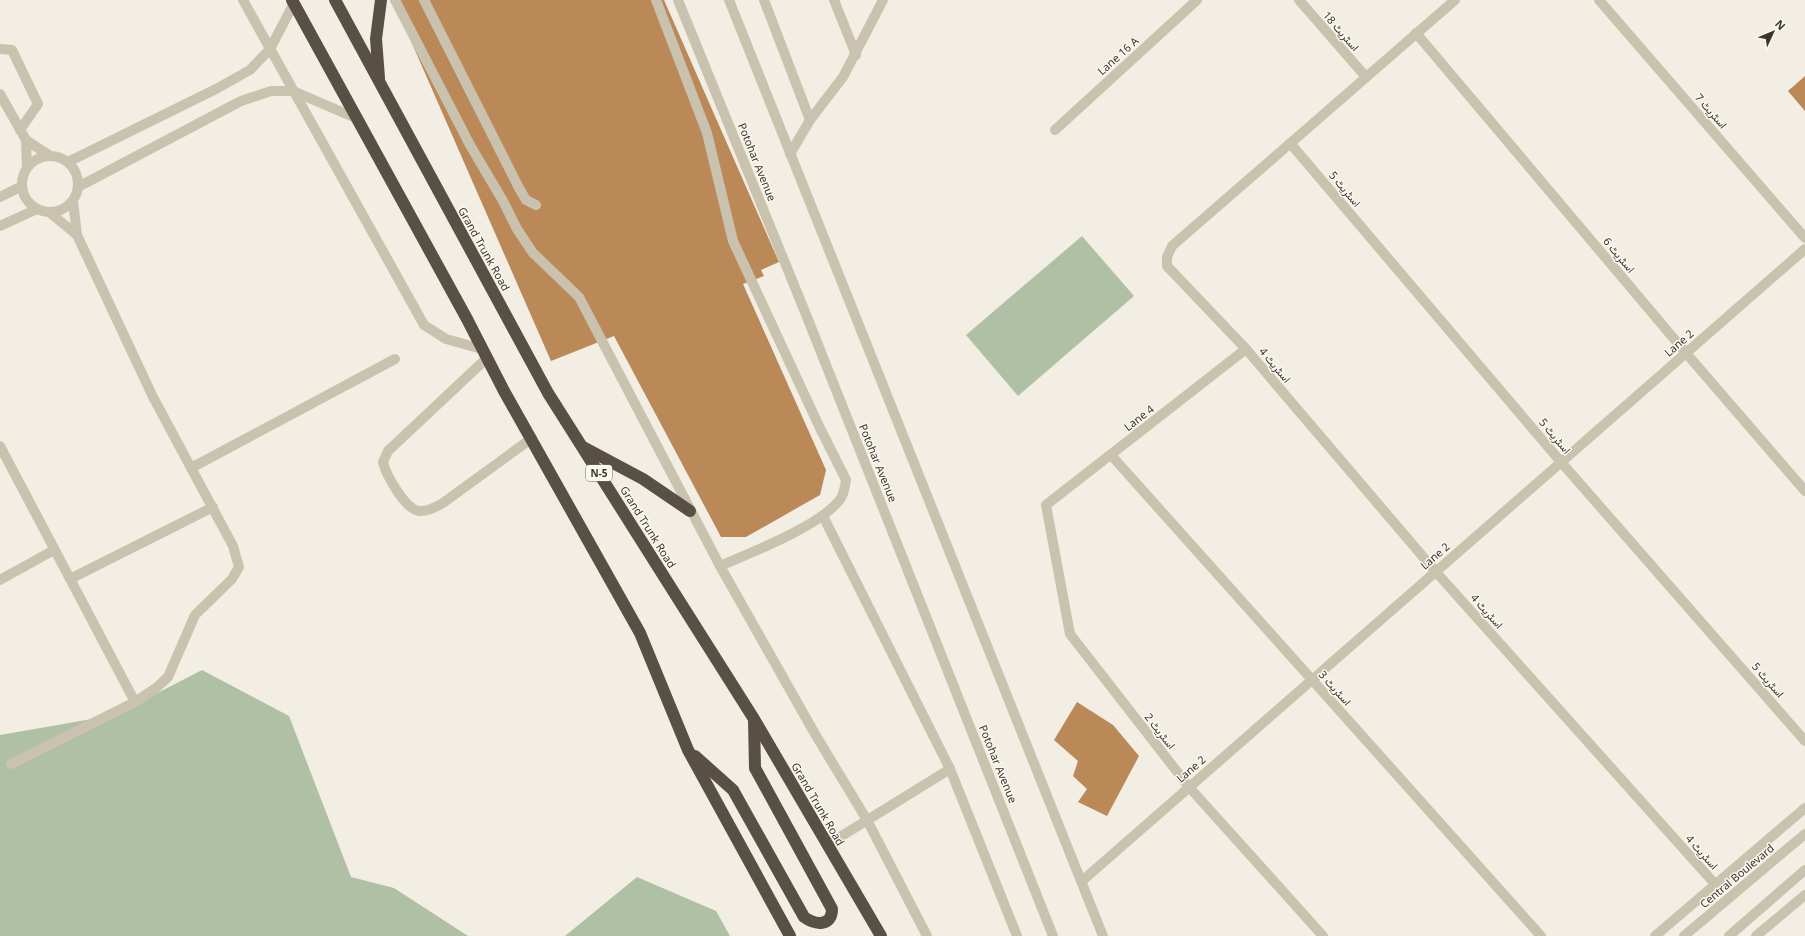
<svg xmlns="http://www.w3.org/2000/svg" width="1805" height="936" font-family="'Noto Sans',Vazirmatn,sans-serif">
<style>
.green{fill:#b0c0a4}
.building{fill:#bb8858}
.lines{fill:none;stroke-linecap:round;stroke-linejoin:round}
.minor{stroke:#c9c2af;stroke-width:10}
.highway{stroke:#595045;stroke-width:12}
.labels{text-anchor:middle;stroke-width:3;stroke-linejoin:round;paint-order:stroke}
.shield{fill:#faf7ef;stroke:#736e67;stroke-width:1}
.shield-label{font-size:10px;font-weight:bold;fill:#39342d}
.street-label{font-size:11px;fill:#39342d;stroke:#faf7ef}
</style>
<rect width="100%" height="100%" fill="#f2eee3"/>
<g class="green">
<path d="M 1082,236 L 1134,296 L 1018,396 L 966,335 Z"/>
<path d="M 202,670 L 289,716 L 351,877 L 394,888 L 468,936 L 0,936 L 0,735 L 115,715 Z"/>
<path d="M 637,877 L 716,911 L 730,936 L 565,936 Z"/>
</g>
<g class="building">
<path d="M 393,0 L 664,0 L 779,262 L 761,270 L 764,276 L 743,284 L 826,470 L 820,495 L 746,537 L 721,537 L 614,336 L 551,361 Z"/>
<path d="M 1805,76 L 1805,111 L 1788,91 Z"/>
<path d="M 1077,702 L 1113,725 L 1139,756 L 1107,816 L 1078,802 L 1087,789 L 1073,776 L 1078,761 L 1054,740 Z"/>
</g>
<g class="lines">
<g class="minor">
<path d="M 243,0 L 424,325 L 446,339 L 482,349"/>
<path d="M 395,0 L 470,145 L 503,201 L 517,229 L 533,253 L 579,297 L 720,566 L 815,734 L 867,820 L 927,936"/>
<path d="M 424,0 L 519,188 L 526,200 L 536,205"/>
<path d="M 656,0 L 707,133 L 733,241 L 819,426 L 846,480 C 845,486 844,494 841,498 C 823,525 750,553 720,566"/>
<path d="M 678,0 L 805,312 L 1053,936"/>
<path d="M 729,0 L 1103,936"/>
<path d="M 764,0 L 810,120"/>
<path d="M 834,0 L 856,55"/>
<path d="M 1299,0 L 1366,77"/>
<path d="M 1455,0 L 1172,246 L 1167,257 L 1167,266 L 1246,349 L 1436,572 L 1715,884"/>
<path d="M 1599,0 L 1805,238"/>
<path d="M 1416,33 L 1686,353 L 1805,491"/>
<path d="M 0,49 L 12,50 L 38,104 L 20,130"/>
<path d="M 0,94 L 26,140 L 50,156"/>
<path d="M 1055,130 L 1197,0"/>
<path d="M 26,140 L 27,168"/>
<path d="M 1290,143 L 1561,462 L 1805,741"/>
<path d="M 790,154 L 810,120 L 843,77 L 883,0"/>
<circle cx="50" cy="184" r="28"/>
<path d="M 68,162 L 216,89 L 250,70 L 270,49 L 294,3"/>
<path d="M 78,187 L 241,101 L 271,91 L 293,91 L 358,119"/>
<path d="M 0,197 L 22,186"/>
<path d="M 49,212 L 77,235"/>
<path d="M 0,226 L 37,209"/>
<path d="M 1246,349 L 1046,505 L 1070,634 L 1189,787 L 1323,936"/>
<path d="M 487,358 L 388,451 L 383,462 C 386,475 405,509 419,511 C 427,512 436,507 443,503 L 532,438"/>
<path d="M 0,446 L 135,702"/>
<path d="M 1111,455 L 1541,936"/>
<path d="M 191,468 L 395,359"/>
<path d="M 823,516 L 950,769 L 1017,936"/>
<path d="M 70,579 L 213,507"/>
<path d="M 0,580 L 54,550"/>
<path d="M 11,764 L 135,702 L 156,688 L 168,677 L 195,615 L 232,579 L 239,567 L 233,546 L 153,397 L 77,235 L 73,201"/>
<path d="M 827,845 L 950,769"/>
<path d="M 1082,881 L 1805,249"/>
<path d="M 1655,936 L 1805,808"/>
<path d="M 1684,936 L 1805,834"/>
<path d="M 1729,936 L 1805,870"/>
<path d="M 1756,936 L 1805,895"/>
</g>
<g class="highway">
<path d="M 292,0 L 467,319 L 504,391 L 640,633 L 688,750 L 790,936"/>
<path d="M 335,0 L 548,393 L 754,719 L 881,936"/>
<path d="M 379,78 L 376,39 L 381,0"/>
<path d="M 583,447 L 643,479 L 690,511"/>
<path d="M 695,756 L 733,790 L 804,917 C 815,925 832,927 832,909 L 755,768 L 754,720"/>
</g>
</g>
<g class="labels">
<rect class="shield" x="586" y="465" width="26" height="16" rx="3"/>
<g class="shield-label">
<text x="599" y="477">N-5</text>
</g>
<g class="street-label">
<text transform="translate(1341 31) rotate(49)" y="4">اسٹریٹ 18</text>
<text transform="translate(1118 56) rotate(-42)" y="4">Lane 16 A</text>
<text transform="translate(1711 111) rotate(49)" y="4">اسٹریٹ 7</text>
<text transform="translate(757 162) rotate(68)" y="4">Potohar Avenue</text>
<text transform="translate(1345 189) rotate(50)" y="4">اسٹریٹ 5</text>
<text transform="translate(484 249) rotate(61)" y="4">Grand Trunk Road</text>
<text transform="translate(1619 255) rotate(50)" y="4">اسٹریٹ 6</text>
<text transform="translate(1679 343) rotate(-41)" y="4">Lane 2</text>
<text transform="translate(1275 365) rotate(50)" y="4">اسٹریٹ 4</text>
<text transform="translate(1139 418) rotate(-38)" y="4">Lane 4</text>
<text transform="translate(1555 436) rotate(50)" y="4">اسٹریٹ 5</text>
<text transform="translate(878 463) rotate(68)" y="4">Potohar Avenue</text>
<text transform="translate(648 527) rotate(58)" y="4">Grand Trunk Road</text>
<text transform="translate(1435 556) rotate(-41)" y="4">Lane 2</text>
<text transform="translate(1487 611) rotate(48)" y="4">اسٹریٹ 4</text>
<text transform="translate(1768 680) rotate(49)" y="4">اسٹریٹ 5</text>
<text transform="translate(1335 688) rotate(48)" y="4">اسٹریٹ 3</text>
<text transform="translate(1160 731) rotate(52)" y="4">اسٹریٹ 2</text>
<text transform="translate(998 764) rotate(68)" y="4">Potohar Avenue</text>
<text transform="translate(1191 769) rotate(-41)" y="4">Lane 2</text>
<text transform="translate(818 804) rotate(60)" y="4">Grand Trunk Road</text>
<text transform="translate(1702 852) rotate(48)" y="4">اسٹریٹ 4</text>
<text transform="translate(1737 876) rotate(-40)" y="4">Central Boulevard</text>
</g>
</g>
<g transform="translate(1773 32) rotate(46)" stroke="#faf7ef" stroke-width="3" paint-order="stroke">
<path d="M0-3L7 15L0 10L-7 15Z" fill="#39342d"/>
<text y="-6" font-size="11" font-weight="bold" text-anchor="middle" fill="#39342d">N</text>
</g>
</svg>
